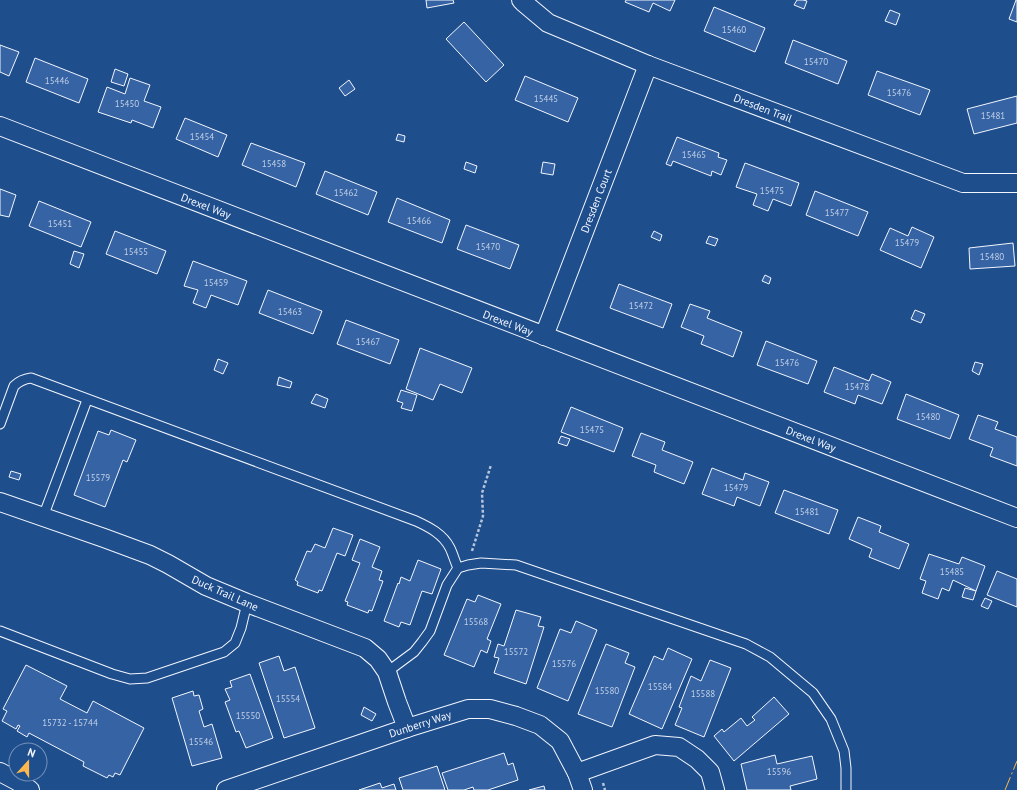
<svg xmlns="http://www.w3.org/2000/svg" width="1017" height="790" font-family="'PT Sans',sans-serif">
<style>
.building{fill:#3563a3;stroke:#f2f6ff}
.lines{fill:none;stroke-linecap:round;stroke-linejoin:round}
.service-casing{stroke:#f2f6ff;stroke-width:11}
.minor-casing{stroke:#f2f6ff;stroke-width:20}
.path{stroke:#b3c4dc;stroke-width:2.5;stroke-dasharray:3 2;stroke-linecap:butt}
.service{stroke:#1f4e8c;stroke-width:9}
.minor{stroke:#1f4e8c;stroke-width:18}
.power{stroke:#ffb74d;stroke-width:1;stroke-dasharray:14 3 2 3;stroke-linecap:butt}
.labels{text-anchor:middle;stroke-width:3;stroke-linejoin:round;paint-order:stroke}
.number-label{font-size:9px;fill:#c3d1e8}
.street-label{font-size:11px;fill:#f2f6ff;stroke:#1f4e8c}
</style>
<rect width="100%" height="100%" fill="#1f4e8c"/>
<g class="building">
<path d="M 426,0 L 453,0 L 454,3 L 427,8 Z"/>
<path d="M 626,0 L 675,0 L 670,11 L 653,3 L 649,12 L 625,2 Z"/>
<path d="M 797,0 L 803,0 L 807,1 L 804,9 L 794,5 Z"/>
<path d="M 1016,0 L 1017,0 L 1017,22 L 1009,19 Z"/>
<path d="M 714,7 L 765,28 L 755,52 L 704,31 Z"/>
<path d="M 890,10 L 900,14 L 896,25 L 885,21 Z"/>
<path d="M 464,22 L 504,65 L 486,82 L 446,39 Z"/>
<path d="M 793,40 L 847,61 L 838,84 L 785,63 Z"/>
<path d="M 0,45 L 19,52 L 9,76 L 0,72 Z"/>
<path d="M 35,58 L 88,79 L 79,103 L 26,82 Z"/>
<path d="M 115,69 L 128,74 L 124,86 L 111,82 Z"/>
<path d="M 877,71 L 930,90 L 920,115 L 868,95 Z"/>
<path d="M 525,76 L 578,98 L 568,122 L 515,100 Z"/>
<path d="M 130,78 L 150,85 L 144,101 L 161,107 L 153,128 L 132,120 L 131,123 L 98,112 L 107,87 L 125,94 Z"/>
<path d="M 349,80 L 355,89 L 345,96 L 339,88 Z"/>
<path d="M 1017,96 L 1017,123 L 974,134 L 967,109 Z"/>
<path d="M 185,118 L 227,135 L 218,157 L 176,139 Z"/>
<path d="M 398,134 L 405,136 L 404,142 L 396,140 Z"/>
<path d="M 677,137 L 719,153 L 718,157 L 727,160 L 721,175 L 712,171 L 711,176 L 673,161 L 671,166 L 666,164 Z"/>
<path d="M 251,143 L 305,163 L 296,187 L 242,165 Z"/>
<path d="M 466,162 L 477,166 L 475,173 L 464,169 Z"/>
<path d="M 543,162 L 555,164 L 553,175 L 541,173 Z"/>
<path d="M 745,163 L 799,183 L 791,206 L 773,199 L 768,211 L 753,205 L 757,194 L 736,187 Z"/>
<path d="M 325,171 L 377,192 L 368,215 L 316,194 Z"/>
<path d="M 0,189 L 16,195 L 9,217 L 0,215 Z"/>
<path d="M 815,191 L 868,212 L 858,236 L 806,215 Z"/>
<path d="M 397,198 L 450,220 L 442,243 L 388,222 Z"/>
<path d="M 39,201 L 91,222 L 81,247 L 29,226 Z"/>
<path d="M 466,225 L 519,245 L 510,269 L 457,249 Z"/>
<path d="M 912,227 L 934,237 L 921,268 L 880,250 L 890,228 L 908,236 Z"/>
<path d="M 115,231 L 166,251 L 157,274 L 106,254 Z"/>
<path d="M 654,231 L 662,235 L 660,241 L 651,237 Z"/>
<path d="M 709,236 L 718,239 L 715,246 L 706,243 Z"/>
<path d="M 1013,243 L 1015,266 L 970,269 L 969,248 Z"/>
<path d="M 74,251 L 84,254 L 79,268 L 70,264 Z"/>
<path d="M 193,261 L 247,281 L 238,305 L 211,295 L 206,308 L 193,303 L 198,290 L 184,286 Z"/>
<path d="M 765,275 L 771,278 L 769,284 L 762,281 Z"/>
<path d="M 619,284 L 672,304 L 663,328 L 610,308 Z"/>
<path d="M 268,290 L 322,311 L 313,334 L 259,313 Z"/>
<path d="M 690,304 L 710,311 L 707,318 L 742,332 L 733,357 L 701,344 L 704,336 L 681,327 Z"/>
<path d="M 915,310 L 925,314 L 921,323 L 911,319 Z"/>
<path d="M 346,320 L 399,340 L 390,364 L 337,344 Z"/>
<path d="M 766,341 L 817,361 L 808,384 L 757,365 Z"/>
<path d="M 420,348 L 472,368 L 462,393 L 440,384 L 433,400 L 406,389 Z"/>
<path d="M 218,359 L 228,363 L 223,374 L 214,370 Z"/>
<path d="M 975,362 L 983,364 L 979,375 L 972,371 Z"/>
<path d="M 834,367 L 869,381 L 872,374 L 891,382 L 882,404 L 858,395 L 855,404 L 824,392 Z"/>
<path d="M 279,377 L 292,382 L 290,388 L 277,385 Z"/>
<path d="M 401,390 L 417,395 L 412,411 L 401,408 L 403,403 L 397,401 Z"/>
<path d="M 316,394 L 328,399 L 325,408 L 311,403 Z"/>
<path d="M 906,394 L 959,415 L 950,439 L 897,419 Z"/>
<path d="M 571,407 L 623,428 L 614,452 L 561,432 Z"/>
<path d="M 978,415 L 998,422 L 995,429 L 1017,437 L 1017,466 L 990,456 L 993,448 L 969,439 Z"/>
<path d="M 111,430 L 136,440 L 127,462 L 123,460 L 105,507 L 74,495 L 98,431 L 109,435 Z"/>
<path d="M 641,433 L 665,442 L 662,450 L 693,462 L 684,484 L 654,472 L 656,465 L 632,456 Z"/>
<path d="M 561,436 L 570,439 L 567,446 L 558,443 Z"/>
<path d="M 712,468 L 743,480 L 745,473 L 769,482 L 760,506 L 737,497 L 734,506 L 702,494 Z"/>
<path d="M 11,471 L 21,474 L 19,480 L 9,477 Z"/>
<path d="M 784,490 L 838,510 L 829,534 L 775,513 Z"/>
<path d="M 858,517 L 881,526 L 879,532 L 909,544 L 899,569 L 869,557 L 872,549 L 849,539 Z"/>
<path d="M 333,528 L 353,535 L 345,556 L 337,553 L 322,591 L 319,590 L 318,593 L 297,585 L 298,582 L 295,580 L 307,551 L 311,552 L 315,544 L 325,548 Z"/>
<path d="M 360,539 L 380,547 L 372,567 L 382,571 L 379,580 L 383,581 L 372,611 L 369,610 L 368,613 L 347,605 L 348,602 L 345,601 L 360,563 L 352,560 Z"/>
<path d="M 929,554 L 959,564 L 962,557 L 985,566 L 976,591 L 953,580 L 949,591 L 942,588 L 938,599 L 922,593 L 926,581 L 920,579 Z"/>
<path d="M 418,560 L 441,569 L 432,594 L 422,591 L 410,625 L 401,622 L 399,627 L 384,621 L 398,583 L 399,584 L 401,577 L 410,581 Z"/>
<path d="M 997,571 L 1017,579 L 1017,607 L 987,595 Z"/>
<path d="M 965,588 L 976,591 L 973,600 L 962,597 Z"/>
<path d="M 478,595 L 501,604 L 487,639 L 491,641 L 487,653 L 481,650 L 474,667 L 444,655 L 467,599 L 475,602 Z"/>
<path d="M 985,598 L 992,601 L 988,609 L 981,606 Z"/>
<path d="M 516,610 L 541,617 L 538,626 L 544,627 L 526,684 L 494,673 L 499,658 L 494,657 L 498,644 L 504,646 Z"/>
<path d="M 576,621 L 597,630 L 568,701 L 537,688 L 560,629 L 571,633 Z"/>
<path d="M 606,644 L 629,653 L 625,663 L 635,667 L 612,727 L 578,714 Z"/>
<path d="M 668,648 L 692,659 L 662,729 L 629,714 L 654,656 L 663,660 Z"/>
<path d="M 279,656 L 284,671 L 295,667 L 315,728 L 284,738 L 259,663 Z"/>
<path d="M 710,660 L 731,668 L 704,737 L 675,725 L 682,708 L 679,707 L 691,676 L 701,681 Z"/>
<path d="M 26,665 L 67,686 L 60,699 L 87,713 L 93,701 L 144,728 L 120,775 L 115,773 L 113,777 L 109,775 L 107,778 L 83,766 L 84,762 L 29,733 L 27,737 L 17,731 L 20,726 L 18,725 L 16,729 L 2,721 L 7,711 L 3,709 Z"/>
<path d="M 250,674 L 273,738 L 246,748 L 239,731 L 236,732 L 225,702 L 230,700 L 225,689 L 232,687 L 230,681 Z"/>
<path d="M 193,691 L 194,696 L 199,695 L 203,709 L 199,711 L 204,727 L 212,724 L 222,758 L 192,766 L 172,698 Z"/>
<path d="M 774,697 L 789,714 L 734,761 L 714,736 L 722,729 L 724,732 L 741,718 L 747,726 L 755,720 L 752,717 Z"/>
<path d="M 364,707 L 376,714 L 372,721 L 361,715 Z"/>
<path d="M 504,753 L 508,765 L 513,763 L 518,780 L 488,790 L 474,790 L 473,787 L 464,790 L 448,790 L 442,773 Z"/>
<path d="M 775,755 L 777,764 L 812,756 L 817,779 L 790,786 L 791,790 L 747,790 L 741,764 Z"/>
<path d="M 437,766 L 445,790 L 403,790 L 399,778 Z"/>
<path d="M 380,783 L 382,788 L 394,784 L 396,790 L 359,790 Z"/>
<path d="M 544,786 L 545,790 L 529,790 Z"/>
</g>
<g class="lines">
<defs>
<g id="service">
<path d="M 0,424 L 14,386 C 19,381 23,379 31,378 L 416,521 C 429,527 443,534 450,548 C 453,554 455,562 458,568"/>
<path d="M 43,517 L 87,400"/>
<path d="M 0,631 L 112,674 L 130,679 L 147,678 L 224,652 L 235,643 L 241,628 L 247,603"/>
<path d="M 387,672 L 414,652 L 422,642 L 430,631 L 447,585 L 458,568 L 468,565 L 481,563 L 516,565 L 746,644 L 770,657 L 813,693 L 831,719 L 844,751 L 846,768 L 846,790"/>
</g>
<g id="minor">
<path d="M 521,0 L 523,2 L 548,23 L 648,65 L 963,183 L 1017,183"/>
<path d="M 0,126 L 1017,518"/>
<path d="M 544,336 L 648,65"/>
<path d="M 0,502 L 104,538 L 150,555 L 168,564 L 206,586 L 247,603 L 365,648 L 378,659 L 387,672 L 397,702 L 407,728"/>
<path d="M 0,772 L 17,781 L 30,790"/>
<path d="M 577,773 L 655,745 L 679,747 L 697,759 L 710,772 L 715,790"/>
<path d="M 226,790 L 407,728 L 468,709 L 490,709 L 516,716 L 540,725 L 560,741 L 577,773 L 583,790"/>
</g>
</defs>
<use href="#service" class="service-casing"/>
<use href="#minor" class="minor-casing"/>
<g class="path">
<path d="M 472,551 L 483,516 L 482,493 L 491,465"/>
<path d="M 603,783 L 605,790"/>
</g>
<use href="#service" class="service"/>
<use href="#minor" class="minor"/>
<path class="power" d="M 1005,790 L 1017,761"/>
</g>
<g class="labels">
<g class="number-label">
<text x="734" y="33">15460</text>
<text x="816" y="65">15470</text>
<text x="57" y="84">15446</text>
<text x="899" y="96">15476</text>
<text x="546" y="102">15445</text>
<text x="127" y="107">15450</text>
<text x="993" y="119">15481</text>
<text x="202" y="140">15454</text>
<text x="694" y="158">15465</text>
<text x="274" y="167">15458</text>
<text x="772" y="194">15475</text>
<text x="346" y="196">15462</text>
<text x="837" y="216">15477</text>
<text x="419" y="224">15466</text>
<text x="60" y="227">15451</text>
<text x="907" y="246">15479</text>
<text x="488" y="250">15470</text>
<text x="136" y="255">15455</text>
<text x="992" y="260">15480</text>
<text x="216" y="286">15459</text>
<text x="641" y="309">15472</text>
<text x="290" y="315">15463</text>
<text x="368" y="345">15467</text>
<text x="787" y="366">15476</text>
<text x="857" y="390">15478</text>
<text x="928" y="420">15480</text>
<text x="592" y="433">15475</text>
<text x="98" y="481">15579</text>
<text x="736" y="491">15479</text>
<text x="807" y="515">15481</text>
<text x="952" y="575">15485</text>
<text x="476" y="625">15568</text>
<text x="516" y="655">15572</text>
<text x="564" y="667">15576</text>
<text x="660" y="690">15584</text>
<text x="607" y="694">15580</text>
<text x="703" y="697">15588</text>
<text x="288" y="702">15554</text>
<text x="248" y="719">15550</text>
<text x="70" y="726">15732 - 15744</text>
<text x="201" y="745">15546</text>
<text x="779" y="775">15596</text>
</g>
<g class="street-label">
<text transform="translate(763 108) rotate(21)" y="4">Dresden Trail</text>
<text transform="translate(596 201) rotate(-69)" y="4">Dresden Court</text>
<text transform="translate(206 206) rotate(21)" y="4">Drexel Way</text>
<text transform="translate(508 323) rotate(21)" y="4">Drexel Way</text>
<text transform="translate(811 439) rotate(21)" y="4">Drexel Way</text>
<text transform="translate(225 593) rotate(24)" y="4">Duck Trail Lane</text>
<text transform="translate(420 724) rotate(-18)" y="4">Dunberry Way</text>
</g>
</g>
<g transform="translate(28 762) rotate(21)"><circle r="19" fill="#1f4e8c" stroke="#7391ba"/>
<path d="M0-3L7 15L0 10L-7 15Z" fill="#ffb74d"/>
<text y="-6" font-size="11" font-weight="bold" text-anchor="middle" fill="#f2f6ff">N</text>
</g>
</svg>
